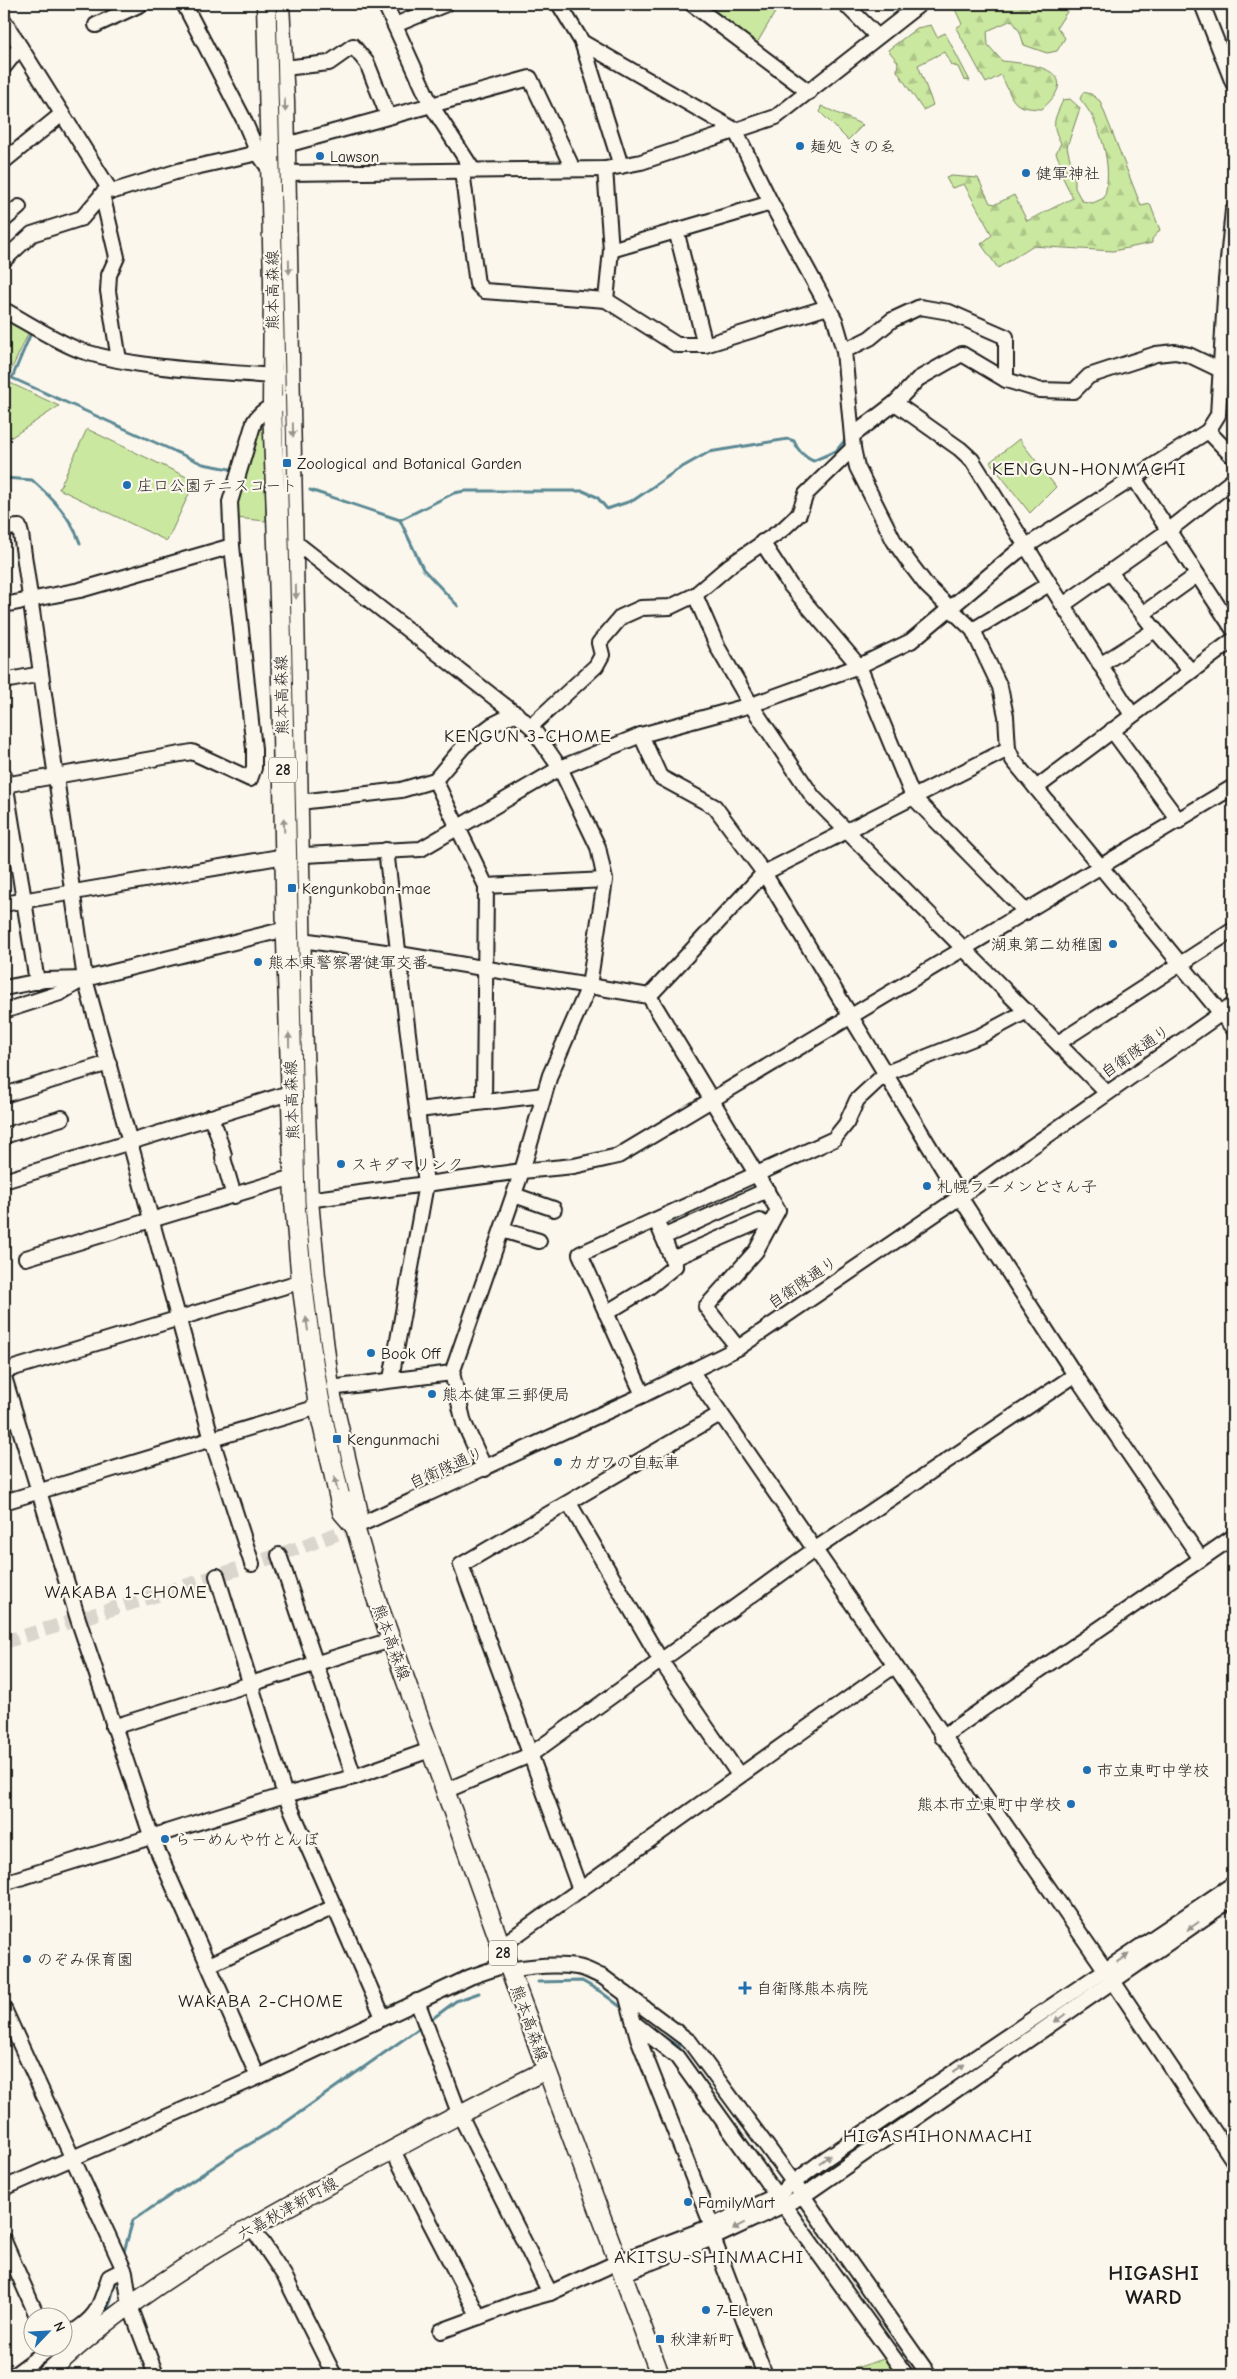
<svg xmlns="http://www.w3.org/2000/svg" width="1237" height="2379" font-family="'Comic Neue','Klee One',sans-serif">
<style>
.forest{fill:url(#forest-firs);stroke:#74825e}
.park{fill:#cbe8a0;stroke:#74825e}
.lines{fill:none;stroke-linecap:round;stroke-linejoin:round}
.stream{stroke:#5a8894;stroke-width:3}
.minor-tunnel{stroke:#dad6cd;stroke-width:14;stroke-dasharray:14 7;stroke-linecap:butt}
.minor-casing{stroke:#1c1c1c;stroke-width:18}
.major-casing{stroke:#1c1c1c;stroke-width:21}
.minor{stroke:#fbf7ec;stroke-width:14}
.major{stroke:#fbf7ec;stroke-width:18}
.tram{stroke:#1c1c1c;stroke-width:1}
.oneway{fill:#97948e}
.poi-dot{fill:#1f6fb2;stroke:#fbf7ec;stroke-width:2}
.labels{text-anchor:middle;stroke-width:4.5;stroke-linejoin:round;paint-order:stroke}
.shield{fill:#fbf7ec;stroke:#5f5e5a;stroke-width:1}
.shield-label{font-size:15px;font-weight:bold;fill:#1c1c1c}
.poi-label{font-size:16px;fill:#1c1c1c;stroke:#fbf7ec;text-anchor:start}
.street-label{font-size:16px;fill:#1c1c1c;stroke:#fbf7ec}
.neighbourhood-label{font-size:18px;letter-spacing:1px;fill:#1c1c1c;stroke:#fbf7ec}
.quarter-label{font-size:19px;letter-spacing:1px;fill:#1c1c1c;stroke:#fbf7ec}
.district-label{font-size:21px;font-weight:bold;letter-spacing:1px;fill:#1c1c1c;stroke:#fbf7ec}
</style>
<defs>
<pattern id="forest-firs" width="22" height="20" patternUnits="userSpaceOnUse" patternTransform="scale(1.25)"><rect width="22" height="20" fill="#cbe8a0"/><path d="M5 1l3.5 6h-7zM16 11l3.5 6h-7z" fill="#aec689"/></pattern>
</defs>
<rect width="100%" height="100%" fill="#fbf7ec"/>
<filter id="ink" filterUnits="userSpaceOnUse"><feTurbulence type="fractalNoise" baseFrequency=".02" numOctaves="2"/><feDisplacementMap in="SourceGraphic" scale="10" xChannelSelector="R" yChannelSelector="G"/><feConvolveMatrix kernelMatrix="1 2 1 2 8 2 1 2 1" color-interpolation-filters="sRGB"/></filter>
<g filter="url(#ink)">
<g class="forest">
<path d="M 963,4 L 1072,4 L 1057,27 L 1065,38 L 1057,51 L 1047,53 L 1024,45 L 1020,32 L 1012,20 L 987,31 L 988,45 L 1002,61 C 1032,64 1086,70 1042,109 C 1009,108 1015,101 1001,75 L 986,83 L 956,28 L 962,24 L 955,9 Z"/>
<path d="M 931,25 L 937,37 L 945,33 L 970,81 L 964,80 L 958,67 L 951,65 L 944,52 L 918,65 L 933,105 L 923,110 L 897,71 L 898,62 L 888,50 L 917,28 Z"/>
<path d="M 1083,92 L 1091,94 L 1100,101 L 1141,206 L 1150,204 L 1160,230 L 1152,239 L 1152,243 L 1113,251 L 1032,246 L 998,268 L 981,244 L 992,235 L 964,184 L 952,188 L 946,178 L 951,176 L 978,178 L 990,203 L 996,204 L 1014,195 L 1027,221 L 1073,198 L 1059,170 L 1062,167 L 1056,153 L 1061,143 C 1050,123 1055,119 1063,100 L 1070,99 L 1080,108 L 1067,147 L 1075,180 L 1075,188 L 1082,201 L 1093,203 L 1104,198 C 1114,167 1101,123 1080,99 Z"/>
<path d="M 821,106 L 863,125 L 848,140 L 820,112 Z"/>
</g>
<g class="park">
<path d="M 706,4 L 780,4 L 757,43 Z"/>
<path d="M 4,318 L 29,332 L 6,381 L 59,406 L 4,442 Z"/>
<path d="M 259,428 L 264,429 L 266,521 L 236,518 L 241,480 Z"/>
<path d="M 87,429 L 195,481 L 167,541 L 59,489 Z"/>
<path d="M 1019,439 L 1056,487 L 1030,513 L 990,462 Z"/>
<path d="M 887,2358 L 899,2375 L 834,2375 Z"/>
</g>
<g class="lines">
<g class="stream">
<path d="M 29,332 L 31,333 L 12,378 L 203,464 L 230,469"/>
<path d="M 4,478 L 32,480 C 52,498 71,517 80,543"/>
<path d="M 310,490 L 400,520 L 454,493 L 465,491 L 583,491 L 597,497 L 607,509 L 634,500 L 677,470 L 709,452 L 788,439 L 794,441 C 798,451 803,456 813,461 L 836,451 L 846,439"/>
<path d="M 400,520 L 423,569 L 458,606"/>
<path d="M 538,1982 L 582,1981 L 601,1992 L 626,2011"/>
<path d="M 428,2022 L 456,2001 L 479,1993"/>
<path d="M 654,2030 L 679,2047 L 780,2188"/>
<path d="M 792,2205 L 841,2273"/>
<path d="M 123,2255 L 133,2220 L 236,2152 L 279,2127 L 421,2027"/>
<path d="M 102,2316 L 108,2309 L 117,2278"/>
<path d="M 55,2353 L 66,2344"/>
<path d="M 26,2375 L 50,2357"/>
</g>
<path class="minor-tunnel" d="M 4,1642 C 122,1606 240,1571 355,1527"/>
<defs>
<g id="minor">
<path d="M 184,4 L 243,118 L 258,153 L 270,170 L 287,173 L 605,169 L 641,162 L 776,117 L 920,4"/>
<path d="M 385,4 L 431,105 L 473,170"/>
<path d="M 559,4 L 582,42 L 621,166"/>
<path d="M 692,4 L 809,92"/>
<path d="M 845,4 L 877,36"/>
<path d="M 1202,4 L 1233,83"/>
<path d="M 4,21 L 108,187 L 114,191 L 182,170 L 258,153"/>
<path d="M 96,25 L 141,4"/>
<path d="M 395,25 L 446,4"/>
<path d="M 582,42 L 735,130 L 771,203 L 835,320 L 844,351 L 853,448 L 857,467 L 894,541 L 908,561 L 927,586 L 973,630 L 1000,687 L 1006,716 L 1008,749 L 1013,760 L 1233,1028"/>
<path d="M 4,67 L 20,47"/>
<path d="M 284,68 L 329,63 L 353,46 L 367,63 L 388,116"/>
<path d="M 286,145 L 530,78 L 573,169"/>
<path d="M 4,161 L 62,114"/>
<path d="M 605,169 L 611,250 L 606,300"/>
<path d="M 462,171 L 477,284 L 484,291 L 606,300 L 677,345 L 705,345 L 828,307"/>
<path d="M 102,194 L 117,257 L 109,275 L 108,291 L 119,360"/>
<path d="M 4,220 L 19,207"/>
<path d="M 676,230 L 705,345"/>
<path d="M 611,250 L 771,203"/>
<path d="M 4,260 L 32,234 L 82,218 L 106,190"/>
<path d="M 4,310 C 26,322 60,344 82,351 C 150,372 220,370 291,378"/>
<path d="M 844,351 L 870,338 L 892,320 L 920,307 L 949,312 L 1006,337 L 1006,380 L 1039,390 L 1074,391 L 1089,376 L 1156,354 L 1175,352 L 1189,355 L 1233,376"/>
<path d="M 895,403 L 960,449 L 972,460 L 1132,715"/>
<path d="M 1208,431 L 1233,457"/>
<path d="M 852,436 L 895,403 L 918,379 L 962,354 L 1006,380"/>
<path d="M 1134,478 L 1233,629"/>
<path d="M 4,528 L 19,527 L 21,534 L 85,979 L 212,1440 L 252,1564"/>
<path d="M 295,542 L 531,726 L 560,768 L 598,847 L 605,880 L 589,986 L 550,1075 L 522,1171 L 452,1373 L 464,1423 L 485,1469"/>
<path d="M 762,542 L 790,585 L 859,666 L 913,797 L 1026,912"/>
<path d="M 1110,572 L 1155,630"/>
<path d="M 695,595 L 718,648 L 751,705 L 813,797 L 1106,1092"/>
<path d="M 4,605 L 80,590 L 232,546"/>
<path d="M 1063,605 L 1168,531 L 1233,480"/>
<path d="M 1144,613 L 1197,575"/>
<path d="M 973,630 L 1049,584"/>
<path d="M 1100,665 L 1155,630 L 1191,671"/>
<path d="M 4,681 L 41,674"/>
<path d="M 531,726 L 596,666 L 602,655 L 599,643 L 621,617 L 641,608 L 670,607 L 695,595 L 729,566 L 783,529 L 799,514 L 806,494 L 853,448"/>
<path d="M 1112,730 L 1179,821"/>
<path d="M 641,735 L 660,777 L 715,807 L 764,873 L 960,1197 L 1075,1375"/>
<path d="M 4,775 L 37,982"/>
<path d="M 435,780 L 486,886 L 484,1100"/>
<path d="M 4,785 L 192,752 L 250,779 L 254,768 L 254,749 L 232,546 L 230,502 L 254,422 C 263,407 276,404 292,402"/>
<path d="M 1036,788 L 1233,640"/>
<path d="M 300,802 L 401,790 L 435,780 L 464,746 L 492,725 L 516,713"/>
<path d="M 386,850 L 426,1184 L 391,1379"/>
<path d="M 486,886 L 605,880"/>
<path d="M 4,904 L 285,856 L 421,849 L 560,768 L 641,735 L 751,705 L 859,666 L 911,641 L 1017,552 L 1208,431 L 1218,415 L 1226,280 L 1233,210"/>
<path d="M 292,941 L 302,940 L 399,954 L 649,996 L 778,1210 L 756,1251 L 706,1307 L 738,1348"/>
<path d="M 4,988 L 45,980 L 85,979 L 294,927"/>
<path d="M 649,996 L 764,873 L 1008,749"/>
<path d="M 4,1011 L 60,993 L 82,980"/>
<path d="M 1058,1043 L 1233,930"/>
<path d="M 4,1095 L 109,1063"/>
<path d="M 418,1110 L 544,1095"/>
<path d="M 209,1117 L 216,1129 L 224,1155 L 223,1158 L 234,1196"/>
<path d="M 4,1136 L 62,1118"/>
<path d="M 4,1181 L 299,1090"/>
<path d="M 514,1195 L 554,1209"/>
<path d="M 300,1201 L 522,1171 L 574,1166 L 618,1156 L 1233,787"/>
<path d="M 656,1220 L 663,1237 L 767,1190"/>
<path d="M 502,1230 L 539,1241"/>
<path d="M 663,1237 L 672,1259 L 760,1221 L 769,1227"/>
<path d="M 26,1258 L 293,1177"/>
<path d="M 606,1313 L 649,1287 L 675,1266 L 672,1259"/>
<path d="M 4,1371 L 309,1279"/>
<path d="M 692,1372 L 1113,1981 L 1233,2160"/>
<path d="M 4,1377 L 78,1619 L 152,1838 L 258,2077"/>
<path d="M 643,1395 L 580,1254 L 834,1139 L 846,1124 L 857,1100 L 886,1073 L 982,1035 L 1027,1011"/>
<path d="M 4,1502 L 318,1407 L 330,1388 L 452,1373"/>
<path d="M 569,1503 L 661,1661 L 739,1775"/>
<path d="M 355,1527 L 643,1395 L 738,1348 L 960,1197 L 1233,1005"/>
<path d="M 279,1555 L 354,1777"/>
<path d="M 217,1576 L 285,1795 L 383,2017"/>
<path d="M 113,1727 L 391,1640"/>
<path d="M 942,1737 L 1233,1537"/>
<path d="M 445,1791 L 530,1755 L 814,1550 L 1075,1375 L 1201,1559"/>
<path d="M 4,1883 L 285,1795 L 354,1777 L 430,1750"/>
<path d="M 580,1890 L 461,1565 L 720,1414"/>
<path d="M 501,1946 L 894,1666"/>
<path d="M 209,1965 L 334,1907"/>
<path d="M 510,1970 C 532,1966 556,1964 577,1967 C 586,1968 595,1974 603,1977 L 690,2042 L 794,2183 L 929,2375"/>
<path d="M 626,1994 L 638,2038 L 712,2226 L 713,2238 L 765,2375"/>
<path d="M 417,2001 L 459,2113 L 550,2293"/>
<path d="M 4,2009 L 125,2272 L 130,2306 L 156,2375"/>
<path d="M 634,2023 L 677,2057 L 906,2375"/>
<path d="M 392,2149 L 479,2317 L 482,2316 L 521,2301 L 550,2293 L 618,2262 L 712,2226 L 777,2195 L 825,2159 L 1233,1884"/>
<path d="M 4,2188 L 258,2077 L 470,1977 L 508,1964"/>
<path d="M 251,2226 L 284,2275 L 334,2375"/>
<path d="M 4,2241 L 37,2316"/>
<path d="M 622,2274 L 713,2238 L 803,2196 L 1233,1898"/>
<path d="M 441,2331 L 479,2317"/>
<path d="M 62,2340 C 96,2316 97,2317 109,2277 L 123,2270"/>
<path d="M 14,2375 L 53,2346"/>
</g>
<g id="major">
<path d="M 266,4 L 273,282 L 272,405 L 280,627 L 286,941 L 294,1202 L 301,1282 L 318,1407 L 342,1512 L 355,1527"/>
<path d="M 280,4 L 285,101 L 303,1019 L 309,1200 L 316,1276 L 330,1388 L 358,1509 L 355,1527 L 375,1595 L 501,1946 L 660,2375"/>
<path d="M 46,2375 C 128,2296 234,2235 335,2181 C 405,2143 475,2105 546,2070"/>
</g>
</defs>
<use href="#minor" class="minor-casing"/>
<use href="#major" class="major-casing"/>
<use href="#minor" class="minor"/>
<use href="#major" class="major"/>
<path class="tram" d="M 276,4 L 305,1201 C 312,1299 326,1396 349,1492"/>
</g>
<defs><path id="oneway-solid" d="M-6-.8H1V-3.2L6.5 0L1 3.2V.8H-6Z" transform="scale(1.25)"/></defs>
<g class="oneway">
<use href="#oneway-solid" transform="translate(285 105) rotate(88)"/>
<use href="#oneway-solid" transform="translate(289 267) rotate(89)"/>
<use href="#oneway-solid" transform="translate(293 430) rotate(89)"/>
<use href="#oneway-solid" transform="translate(296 592) rotate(89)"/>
<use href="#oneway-solid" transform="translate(284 825) rotate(-92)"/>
<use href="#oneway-solid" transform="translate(289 1040) rotate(-91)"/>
<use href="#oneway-solid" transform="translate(307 1324) rotate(-98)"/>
<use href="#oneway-solid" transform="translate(336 1484) rotate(-102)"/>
<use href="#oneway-solid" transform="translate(1193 1926) rotate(145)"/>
<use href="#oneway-solid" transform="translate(1123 1958) rotate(-34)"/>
<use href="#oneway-solid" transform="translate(1060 2018) rotate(145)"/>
<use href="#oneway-solid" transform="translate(959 2068) rotate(-34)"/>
<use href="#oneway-solid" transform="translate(825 2159) rotate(-36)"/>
<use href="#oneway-solid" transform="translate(739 2226) rotate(154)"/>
</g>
</g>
<g class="poi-dot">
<circle cx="800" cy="146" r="5"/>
<circle cx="320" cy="156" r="5"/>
<circle cx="1026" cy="173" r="5"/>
<rect x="282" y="458" width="10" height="10" rx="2.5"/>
<circle cx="127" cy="485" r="5"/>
<rect x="287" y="883" width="10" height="10" rx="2.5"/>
<circle cx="1113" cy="944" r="5"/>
<circle cx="258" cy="962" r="5"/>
<circle cx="341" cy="1164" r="5"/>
<circle cx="927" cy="1186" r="5"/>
<circle cx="371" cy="1353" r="5"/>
<circle cx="432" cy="1394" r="5"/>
<rect x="332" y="1434" width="10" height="10" rx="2.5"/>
<circle cx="558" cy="1462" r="5"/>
<circle cx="1087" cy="1770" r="5"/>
<circle cx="1071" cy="1804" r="5"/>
<circle cx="165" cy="1839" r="5"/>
<circle cx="27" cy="1959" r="5"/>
<path d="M742.5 1980.5h5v5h5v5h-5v5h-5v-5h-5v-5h5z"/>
<circle cx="688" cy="2202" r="5"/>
<circle cx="706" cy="2310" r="5"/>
<rect x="655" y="2334" width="10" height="10" rx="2.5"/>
</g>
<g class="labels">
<g class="shield">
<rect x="269" y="757.5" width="28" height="25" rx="4"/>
<rect x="489" y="1940.5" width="28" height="25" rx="4"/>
</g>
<g class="shield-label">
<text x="283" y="775">28</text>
<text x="503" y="1958">28</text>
</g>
<g class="poi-label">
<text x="810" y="152">麺処 きのゑ</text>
<text x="330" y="162">Lawson</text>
<text x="1036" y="179">健軍神社</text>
<text x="297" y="469">Zoological and Botanical Garden</text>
<text x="137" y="491">庄口公園テニスコート</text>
<text x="302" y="894">Kengunkoban-mae</text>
<text x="1103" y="950" text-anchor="end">湖東第二幼稚園</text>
<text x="268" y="968">熊本東警察署健軍交番</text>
<text x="351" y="1170">スキダマリンク</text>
<text x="937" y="1192">札幌ラーメンどさん子</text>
<text x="381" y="1359">Book Off</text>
<text x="442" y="1400">熊本健軍三郵便局</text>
<text x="347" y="1445">Kengunmachi</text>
<text x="568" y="1468">カガワの自転車</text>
<text x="1097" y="1776">市立東町中学校</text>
<text x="1061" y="1810" text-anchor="end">熊本市立東町中学校</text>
<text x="175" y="1845">らーめんや竹とんぼ</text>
<text x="37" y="1965">のぞみ保育園</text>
<text x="756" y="1994">自衛隊熊本病院</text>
<text x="698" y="2208">FamilyMart</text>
<text x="716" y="2316">7-Eleven</text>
<text x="670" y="2345">秋津新町</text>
</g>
<g class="street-label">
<text transform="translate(272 290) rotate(-90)" y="6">熊本高森線</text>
<text transform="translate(281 695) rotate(-91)" y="6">熊本高森線</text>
<text transform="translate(1135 1051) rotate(-35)" y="6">自衛隊通り</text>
<text transform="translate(291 1100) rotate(-92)" y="6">熊本高森線</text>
<text transform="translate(802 1282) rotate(-34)" y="6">自衛隊通り</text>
<text transform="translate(446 1467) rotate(-24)" y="6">自衛隊通り</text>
<text transform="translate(392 1642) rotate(70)" y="6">熊本高森線</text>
<text transform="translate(530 2023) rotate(70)" y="6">熊本高森線</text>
<text transform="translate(287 2208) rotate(-29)" y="6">六嘉秋津新町線</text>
</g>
<g class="neighbourhood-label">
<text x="528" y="742">KENGUN 3-CHOME</text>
<text x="126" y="1598">WAKABA 1-CHOME</text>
<text x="261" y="2007">WAKABA 2-CHOME</text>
</g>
<g class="quarter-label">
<text x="1089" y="475">KENGUN-HONMACHI</text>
<text x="938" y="2142">HIGASHIHONMACHI</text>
<text x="709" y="2263">AKITSU-SHINMACHI</text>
</g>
<g class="district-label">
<text x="1154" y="2280">HIGASHI<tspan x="1154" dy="24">WARD</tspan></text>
</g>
</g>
<rect width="1237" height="2379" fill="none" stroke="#fbf7ec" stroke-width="20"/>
<rect x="10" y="10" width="1217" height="2359" fill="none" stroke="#1c1c1c" stroke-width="2" filter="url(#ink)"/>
<g transform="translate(48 2332) rotate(65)"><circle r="24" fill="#fbf7ec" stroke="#a29f99"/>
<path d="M0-4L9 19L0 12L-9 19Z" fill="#1f6fb2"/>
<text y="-8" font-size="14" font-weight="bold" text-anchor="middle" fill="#1c1c1c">N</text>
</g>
</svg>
